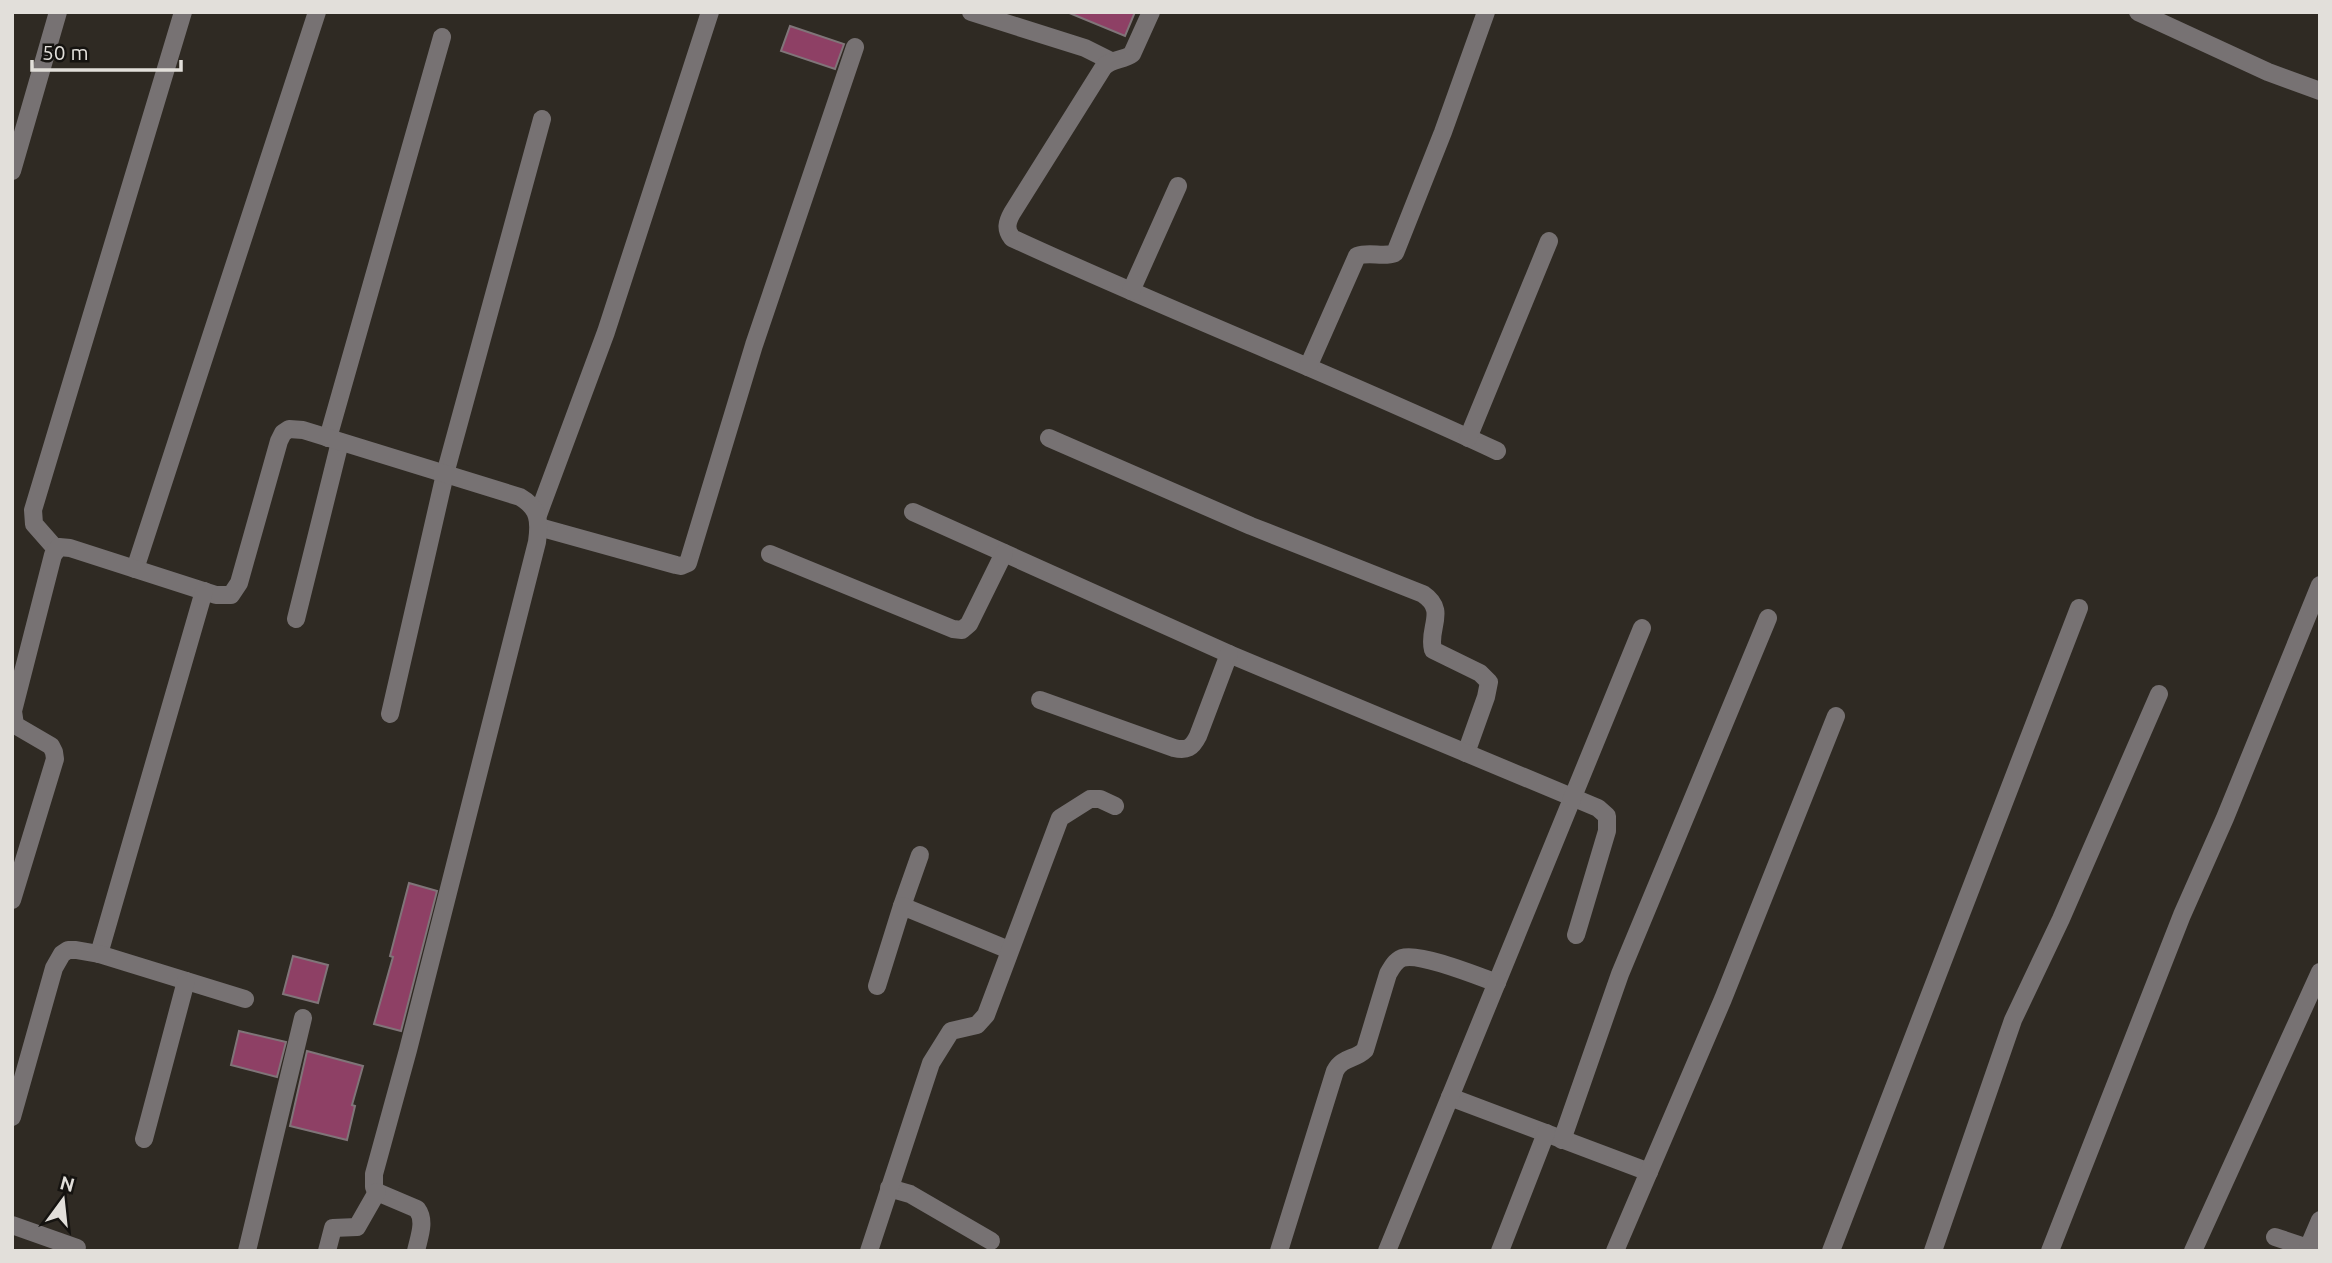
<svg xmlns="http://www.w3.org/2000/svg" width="2332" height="1263" font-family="Ubuntu,sans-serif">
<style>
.building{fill:#8e4065;stroke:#807579;stroke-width:2}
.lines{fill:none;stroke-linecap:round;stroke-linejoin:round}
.minor{stroke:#777273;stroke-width:18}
</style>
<rect width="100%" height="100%" fill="#2f2a23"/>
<g class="building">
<path d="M 1067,12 L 1135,12 L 1125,36 Z"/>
<path d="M 790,26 L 844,44 L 835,69 L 781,51 Z"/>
<path d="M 409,883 L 437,891 L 401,1031 L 374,1024 L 393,957 L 390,956 Z"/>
<path d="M 293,956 L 328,965 L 318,1003 L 283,994 Z"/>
<path d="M 239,1031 L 286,1042 L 277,1077 L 231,1065 Z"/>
<path d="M 307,1051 L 363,1066 L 352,1105 L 355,1106 L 347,1140 L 290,1126 Z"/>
</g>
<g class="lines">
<g class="minor">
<path d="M 971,12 L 1085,48 L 1111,61"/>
<path d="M 1151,12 L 1132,54 C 1123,61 1111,58 1103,68 L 1012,213 C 1007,222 1005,229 1012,238 C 1172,312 1337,376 1497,451"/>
<path d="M 2138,12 L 2268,72 L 2320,91"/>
<path d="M 12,171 L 58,12"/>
<path d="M 1131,291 L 1178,186"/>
<path d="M 1308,367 L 1357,256 C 1371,251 1382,258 1395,253 L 1443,132 L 1486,12"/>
<path d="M 328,438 L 442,37"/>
<path d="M 1049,438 L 1251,526 L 1423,594 C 1448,611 1427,628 1433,650 L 1480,673 L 1489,682 L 1486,697 L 1466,753"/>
<path d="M 1468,438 L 1549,241"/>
<path d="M 913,512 L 1229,654 L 1598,808 L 1607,816 L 1607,831 L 1576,935"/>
<path d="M 538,515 L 606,332 L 710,12"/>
<path d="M 539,527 L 676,565 L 681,566 L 688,563 L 754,345 L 855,47"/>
<path d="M 56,549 L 34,524 L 33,510 L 183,12"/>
<path d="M 770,554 L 953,629 L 962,630 L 969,624 L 1004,553"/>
<path d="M 135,569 L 317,12"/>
<path d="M 296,619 L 340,442"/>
<path d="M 1040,700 L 1174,748 C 1187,751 1192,748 1198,736 L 1229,654"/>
<path d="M 390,714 L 445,474 L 542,119"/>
<path d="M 12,900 L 55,759 L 54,752 L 51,746 L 15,725 L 13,711 L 53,555 L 59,547 L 70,548 L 216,595 L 231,595 L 239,583 L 279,441 L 283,433 L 289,429 L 303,430 L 520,497 C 539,508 540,521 537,542 L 408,1050 L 374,1174 L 374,1187 L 377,1192 L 417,1209 C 426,1221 419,1237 416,1251"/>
<path d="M 902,906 L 920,855"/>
<path d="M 99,954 L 204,591"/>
<path d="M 877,986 L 902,906 L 1009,950"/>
<path d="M 1450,1097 L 1649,1172"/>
<path d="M 12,1117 L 54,968 L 62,954 L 68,950 L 76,950 L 99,954 L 245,999"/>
<path d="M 144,1139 L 186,981"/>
<path d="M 1562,1140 L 1620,974 L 1768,618"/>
<path d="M 889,1188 L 910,1194 L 991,1241"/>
<path d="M 12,1225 L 77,1248"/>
<path d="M 2275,1237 L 2317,1251"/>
<path d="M 2308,1248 L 2320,1220"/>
<path d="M 247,1251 L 303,1018"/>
<path d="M 327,1251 L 333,1228 L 357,1227 L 377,1192"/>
<path d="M 869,1251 L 931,1063 L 951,1031 L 977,1025 L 986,1015 L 1060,818 L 1090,799 L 1100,799 L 1115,806"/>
<path d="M 1279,1251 L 1335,1071 C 1342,1057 1355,1060 1365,1050 L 1388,974 C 1392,967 1395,961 1402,958 C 1419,952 1478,976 1497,983"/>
<path d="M 1387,1251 L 1642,628"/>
<path d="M 1500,1251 L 1546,1133"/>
<path d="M 1615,1251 L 1723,999 L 1836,716"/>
<path d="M 1831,1251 L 2079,608"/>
<path d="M 1933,1251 L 2013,1020 L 2061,919 L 2159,694"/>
<path d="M 2050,1251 L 2182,915 L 2225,818 L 2320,585"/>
<path d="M 2193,1251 L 2320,972"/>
</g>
</g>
<rect width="2332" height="1263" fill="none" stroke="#e2dfda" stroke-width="28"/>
<g transform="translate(63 1200) rotate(15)" stroke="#151310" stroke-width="5" paint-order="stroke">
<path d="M0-5L12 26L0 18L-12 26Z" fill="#e2dfda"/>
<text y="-10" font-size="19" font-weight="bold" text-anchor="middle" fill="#e2dfda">N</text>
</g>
<path d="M32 60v10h149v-10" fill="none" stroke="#e2dfda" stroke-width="3.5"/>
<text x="42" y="60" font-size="21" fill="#e2dfda" stroke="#151310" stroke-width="5" paint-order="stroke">50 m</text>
</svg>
